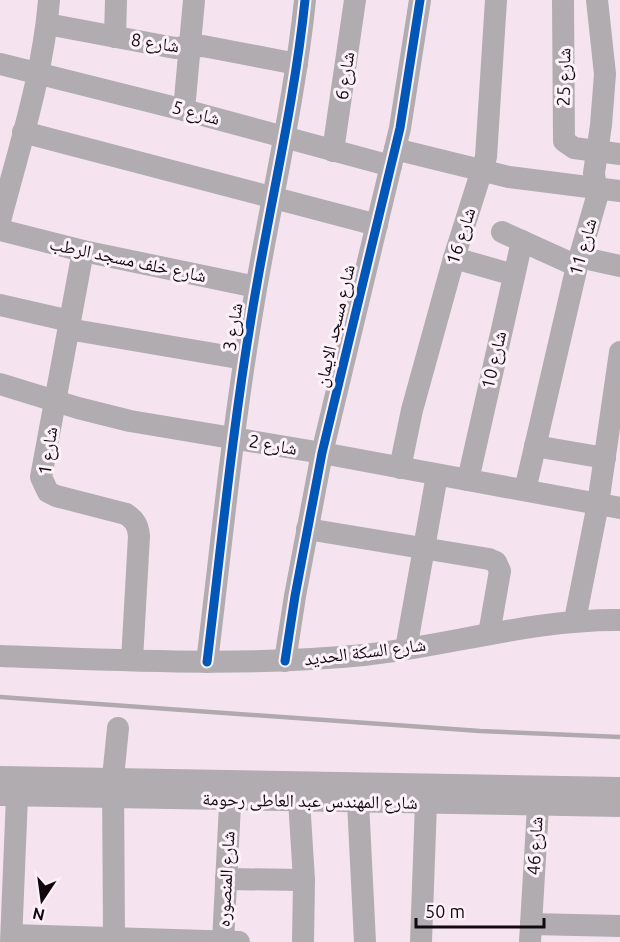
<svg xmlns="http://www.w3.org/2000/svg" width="620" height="942" font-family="Ubuntu,'Noto Naskh Arabic',sans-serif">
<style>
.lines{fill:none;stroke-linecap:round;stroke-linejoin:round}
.minor{stroke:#b0acb0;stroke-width:22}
.rail{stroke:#b2a9af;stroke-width:4.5}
.cycleway-casing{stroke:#fdf1f9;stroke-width:13}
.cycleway{stroke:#0057b8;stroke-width:9}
.labels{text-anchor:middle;stroke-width:6;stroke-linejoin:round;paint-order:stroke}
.street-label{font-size:18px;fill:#12090f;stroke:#fdf1f9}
</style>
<rect width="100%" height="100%" fill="#f5e4ef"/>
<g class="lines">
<g class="minor">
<path d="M 563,0 L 564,141 L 574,148 L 620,154"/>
<path d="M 47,24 L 175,48 L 203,46 L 297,64"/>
<path d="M 115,37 L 116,0"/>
<path d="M 0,64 L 184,110 L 391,166"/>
<path d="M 184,110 L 194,0"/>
<path d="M 23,132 L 377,225"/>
<path d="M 395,149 L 509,177 L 620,191"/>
<path d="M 333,151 L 355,0"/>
<path d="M 0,221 C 19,148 43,75 49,0"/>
<path d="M 0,230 L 83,251 L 256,287"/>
<path d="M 502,232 L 577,266"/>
<path d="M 83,251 L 41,477 L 48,492 L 56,496 L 126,514 C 135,520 138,525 139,536 L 132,660"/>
<path d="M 579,257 L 620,266"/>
<path d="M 454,258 L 514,275"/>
<path d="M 0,305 L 70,321"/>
<path d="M 68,329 L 244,359"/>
<path d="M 0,384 L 78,408 L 130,421 L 322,453 L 620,508"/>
<path d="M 535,446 L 605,458"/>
<path d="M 400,468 L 412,410 L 454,258 L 486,157 L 496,0"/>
<path d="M 468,480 L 522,241"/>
<path d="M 525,490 L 577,266 L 597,197 L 594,173 L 601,125 L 605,74 L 597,0"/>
<path d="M 307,529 L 489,559 L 496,562 L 500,571 L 489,634"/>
<path d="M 575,620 L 598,504 L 620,352"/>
<path d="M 406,649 L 437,475"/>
<path d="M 0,656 C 121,660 243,667 364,655 C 449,646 533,619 620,620"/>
<path d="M 285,661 L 295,596 L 322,453 L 400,128 L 420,0"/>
<path d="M 207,662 C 221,548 232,433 251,319 C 268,212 294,107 305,0"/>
<path d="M 0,777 L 620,788"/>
<path d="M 0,795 L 620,806"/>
<path d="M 299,800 L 304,880 L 303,942"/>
<path d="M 358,802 L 365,942"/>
<path d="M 226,879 L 304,880"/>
<path d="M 531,924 L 620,926"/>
<path d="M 12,935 L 239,942"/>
<path d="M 114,937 L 113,778 L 118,728"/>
<path d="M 11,942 L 17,796"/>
<path d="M 223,942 L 231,785"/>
<path d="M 421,942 L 426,803"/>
<path d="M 530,942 L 539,790"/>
</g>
<path class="rail" d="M 0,697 L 480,731 L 620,737"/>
<defs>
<g id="cycleway">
<path d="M 285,661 L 295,596 L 322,453 L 400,128 L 420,0"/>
<path d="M 207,662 C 221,548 232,433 251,319 C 268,212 294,107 305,0"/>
</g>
</defs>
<use href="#cycleway" class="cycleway-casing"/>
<use href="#cycleway" class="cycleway"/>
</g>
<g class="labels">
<g class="street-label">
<text transform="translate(155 43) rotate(8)" y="6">شارع 8</text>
<text transform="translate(345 76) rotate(-82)" y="6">شارع 6</text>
<text transform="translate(564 77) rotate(-89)" y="6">شارع 25</text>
<text transform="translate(196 113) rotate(15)" y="6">شارع 5</text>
<text transform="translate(461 236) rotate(-72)" y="6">شارع 16</text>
<text transform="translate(583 247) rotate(-74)" y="6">شارع 11</text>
<text transform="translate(128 260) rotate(12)" y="6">شارع خلف مسجد الرطب</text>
<text transform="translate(335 326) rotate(-77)" y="6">شارع مسجد الايمان</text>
<text transform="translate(233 327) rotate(-81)" y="6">شارع 3</text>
<text transform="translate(494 360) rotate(-77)" y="6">شارع 10</text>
<text transform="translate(273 445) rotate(10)" y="6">شارع 2</text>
<text transform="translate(48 451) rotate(-82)" y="6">شارع 1</text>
<text transform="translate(365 652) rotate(-7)" y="6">شارع السكة الحديد</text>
<text transform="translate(310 801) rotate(1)" y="6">شارع المهندس عبد العاطى رحومة</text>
<text transform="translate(535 846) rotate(-87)" y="6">شارع 46</text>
<text transform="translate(226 879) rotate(-87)" y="6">شارع المنصوره</text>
</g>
</g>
<g transform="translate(42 900) rotate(193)" stroke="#fdf1f9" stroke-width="4.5" paint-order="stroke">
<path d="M0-4.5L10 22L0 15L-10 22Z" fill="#12090f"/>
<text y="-9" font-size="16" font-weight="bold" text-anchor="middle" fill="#12090f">N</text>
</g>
<path d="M416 918v9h128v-9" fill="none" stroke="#12090f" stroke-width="3"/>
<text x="425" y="918" font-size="18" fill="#12090f" stroke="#fdf1f9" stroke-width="4.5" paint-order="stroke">50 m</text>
</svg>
